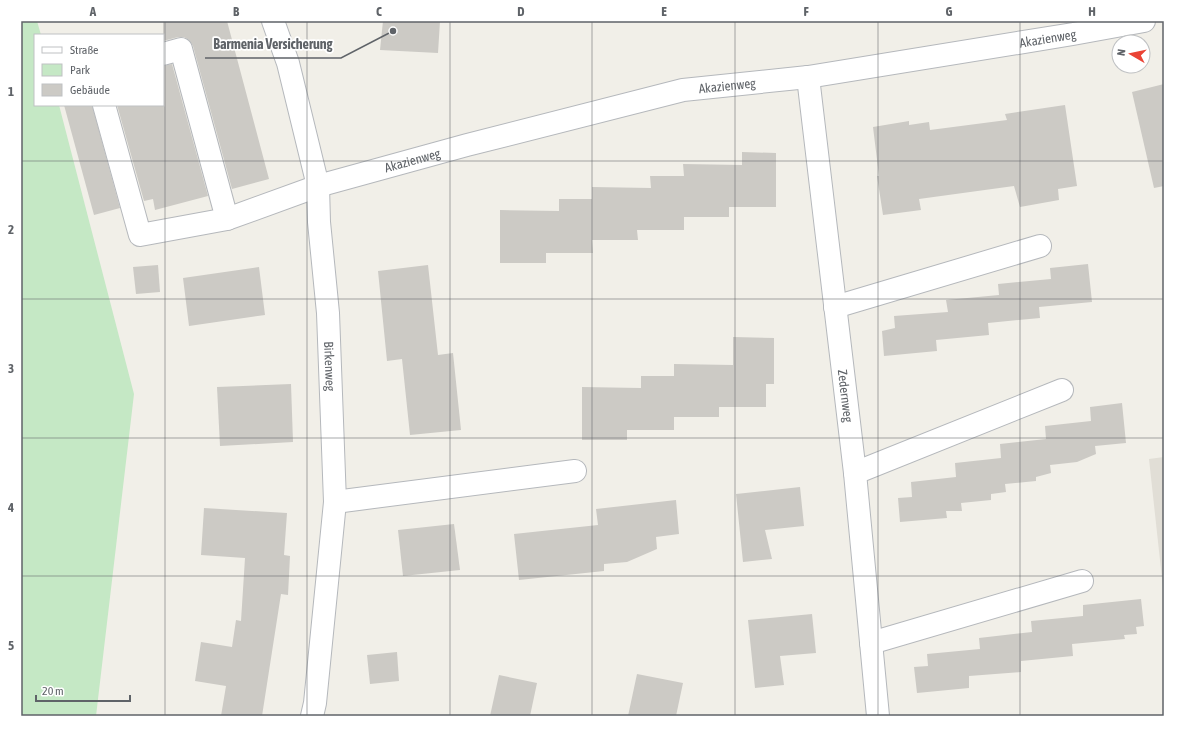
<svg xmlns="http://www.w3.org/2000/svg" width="1185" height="737" font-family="'Asap Condensed',sans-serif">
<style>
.education{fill:#e1ded6}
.green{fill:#c5e8c5}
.building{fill:#cccac5}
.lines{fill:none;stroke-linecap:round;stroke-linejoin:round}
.minor-casing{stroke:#b5b8bc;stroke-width:24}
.minor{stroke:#fff;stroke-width:22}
.grid{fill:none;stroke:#5f6368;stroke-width:1;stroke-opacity:0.55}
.labels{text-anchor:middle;stroke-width:3.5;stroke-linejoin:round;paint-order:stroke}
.street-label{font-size:13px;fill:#5f6368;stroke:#fff}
.leader{fill:none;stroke:#5f6368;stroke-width:1.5}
.callout-dot{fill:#5f6368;stroke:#fff;stroke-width:1.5}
.callout-label{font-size:14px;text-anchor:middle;font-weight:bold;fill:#5f6368;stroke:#fff;stroke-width:3.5;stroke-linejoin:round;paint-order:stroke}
.neatline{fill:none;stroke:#5f6368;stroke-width:1.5}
.grid-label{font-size:13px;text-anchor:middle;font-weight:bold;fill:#5f6368}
</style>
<rect width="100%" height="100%" fill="#f1efe8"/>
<path class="education" d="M 1164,457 L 1164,597 L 1149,459 Z"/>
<path class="green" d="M 21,21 L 37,21 L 41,35 L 35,35 L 35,105 L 59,105 L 134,394 L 96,716 L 21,716 Z"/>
<g class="building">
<path d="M 163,21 L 227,21 L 269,179 L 232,189 L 193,46 L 189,40 L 184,37 L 178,37 L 163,41 Z"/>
<path d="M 383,21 L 440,21 L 438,53 L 380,50 Z"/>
<path d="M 172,64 L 208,196 L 155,210 L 153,199 L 144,201 L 117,105 L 163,105 L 163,66 Z"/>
<path d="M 1164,84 L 1164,186 L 1154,188 L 1132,92 Z"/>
<path d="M 64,105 L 92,105 L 120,208 L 94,215 Z"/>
<path d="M 1065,105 L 1077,186 L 1058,189 L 1059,200 L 1020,207 L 1014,186 L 919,199 L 921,210 L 883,215 L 877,176 L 879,176 L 873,127 L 909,121 L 909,125 L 929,122 L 930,130 L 1007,120 L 1005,114 Z"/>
<path d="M 742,152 L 776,153 L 776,207 L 729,207 L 729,217 L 684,217 L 684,230 L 637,230 L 638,240 L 592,240 L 593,253 L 546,253 L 546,263 L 500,263 L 500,210 L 559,211 L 559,199 L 592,199 L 592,187 L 651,188 L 650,176 L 684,176 L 683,164 L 742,165 Z"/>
<path d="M 1088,264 L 1092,302 L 1039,307 L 1040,318 L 988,323 L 989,335 L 936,340 L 937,351 L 884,356 L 882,331 L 895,328 L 894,316 L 948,312 L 946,300 L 999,295 L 998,284 L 1051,279 L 1050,268 Z"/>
<path d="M 158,265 L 160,292 L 136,294 L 133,267 Z"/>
<path d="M 428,265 L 438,355 L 453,353 L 461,430 L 410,435 L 402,359 L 387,361 L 378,271 Z"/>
<path d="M 259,267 L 265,315 L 189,326 L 183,278 Z"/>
<path d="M 733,337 L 774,338 L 774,384 L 766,384 L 766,407 L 719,407 L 719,417 L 674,417 L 674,430 L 627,430 L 627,440 L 582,440 L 582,387 L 641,388 L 641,376 L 674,376 L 674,364 L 733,365 Z"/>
<path d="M 291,384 L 293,442 L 220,446 L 217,387 Z"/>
<path d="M 1122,403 L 1126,443 L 1095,446 L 1096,454 L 1077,462 L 1050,465 L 1051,473 L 1036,477 L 1036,481 L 1005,484 L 1006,492 L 991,494 L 991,500 L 961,503 L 962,511 L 946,511 L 947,518 L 900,522 L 898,498 L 912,497 L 911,482 L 956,477 L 955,463 L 1001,458 L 1000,444 L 1046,439 L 1045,426 L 1091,421 L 1090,407 Z"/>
<path d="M 800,487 L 804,526 L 765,530 L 772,559 L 743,562 L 736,494 Z"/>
<path d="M 676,500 L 679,534 L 656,537 L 657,549 L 627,562 L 604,564 L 604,571 L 519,580 L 514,534 L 598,525 L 596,509 Z"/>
<path d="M 204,508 L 287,513 L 284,555 L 290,556 L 288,595 L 281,594 L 262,716 L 221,716 L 226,686 L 195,681 L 201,642 L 232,647 L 236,620 L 241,621 L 245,558 L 201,555 Z"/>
<path d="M 454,524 L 460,570 L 403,576 L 398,530 Z"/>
<path d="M 1141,599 L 1144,626 L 1136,627 L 1137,634 L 1124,635 L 1125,639 L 1072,644 L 1073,656 L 1021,661 L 1021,672 L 969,676 L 969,688 L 917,693 L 914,667 L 928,666 L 927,654 L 980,649 L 979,638 L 1032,632 L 1031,621 L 1083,616 L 1083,605 Z"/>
<path d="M 812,614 L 816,653 L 780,656 L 784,685 L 755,688 L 748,620 Z"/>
<path d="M 397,652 L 399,681 L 370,684 L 367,655 Z"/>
<path d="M 637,674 L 683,683 L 676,716 L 628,716 Z"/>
<path d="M 499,675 L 537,683 L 530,716 L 490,716 Z"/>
</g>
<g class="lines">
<defs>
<g id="minor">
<path id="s1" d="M 273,21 L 288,63 L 318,186 L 319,222 L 328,313 L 335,502 L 315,703 L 312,716"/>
<path d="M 163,54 L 181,49 L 227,219"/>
<path id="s2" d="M 808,77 L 855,473 L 878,716"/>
<path id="s3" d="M 104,105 L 140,235 L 227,219 L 318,186 L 467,145 L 683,90 L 808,77 L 1073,34 L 1144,21"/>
<path d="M 835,307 L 1040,246"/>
<path d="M 855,473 L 1062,390"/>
<path d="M 335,502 L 575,471"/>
<path d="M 871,643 L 1082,581"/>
</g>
</defs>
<use href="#minor" class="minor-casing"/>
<use href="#minor" class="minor"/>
</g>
<path class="grid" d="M 165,21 L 165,716M 307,21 L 307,716M 450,21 L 450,716M 592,21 L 592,716M 735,21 L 735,716M 878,21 L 878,716M 1020,21 L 1020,716M 21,161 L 1164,161M 21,299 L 1164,299M 21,438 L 1164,438M 21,576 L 1164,576"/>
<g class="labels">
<g class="street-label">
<text dy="5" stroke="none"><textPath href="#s3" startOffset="1066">Akazienweg</textPath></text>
<text dy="5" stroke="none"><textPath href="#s3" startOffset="742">Akazienweg</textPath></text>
<text dy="5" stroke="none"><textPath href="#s3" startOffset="418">Akazienweg</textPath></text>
<text dy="5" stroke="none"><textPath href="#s1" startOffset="352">Birkenweg</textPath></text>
<text dy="5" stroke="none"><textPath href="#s2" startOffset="321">Zedernweg</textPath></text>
</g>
</g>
<path class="leader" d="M393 31L341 58H205"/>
<circle class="callout-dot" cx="393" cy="31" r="4"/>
<g class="callout-label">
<text x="273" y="49">Barmenia Versicherung</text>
</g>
<rect width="1185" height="737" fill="none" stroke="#ffffff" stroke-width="44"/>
<rect x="34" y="34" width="130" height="72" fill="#ffffff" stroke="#bfc1c3"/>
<rect x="42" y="47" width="20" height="6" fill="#ffffff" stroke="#bfc1c3"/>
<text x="70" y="54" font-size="12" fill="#5f6368">Straße</text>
<rect x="42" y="64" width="20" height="12" fill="#c5e8c5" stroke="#bfc1c3"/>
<text x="70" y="74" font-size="12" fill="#5f6368">Park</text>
<rect x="42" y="84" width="20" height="12" fill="#cccac5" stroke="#bfc1c3"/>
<text x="70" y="94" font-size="12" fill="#5f6368">Gebäude</text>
<g transform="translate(1131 54) rotate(279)"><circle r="19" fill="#ffffff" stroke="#bfc1c3"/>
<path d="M0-3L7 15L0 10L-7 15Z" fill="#ea4335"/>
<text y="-6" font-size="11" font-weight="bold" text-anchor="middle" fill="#5f6368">N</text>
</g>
<path d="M36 695v6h94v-6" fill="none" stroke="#5f6368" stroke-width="2"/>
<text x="42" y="695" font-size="12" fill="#5f6368" stroke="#ffffff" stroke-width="3" paint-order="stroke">20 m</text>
<rect x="22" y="22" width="1141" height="693" class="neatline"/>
<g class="grid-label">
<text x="93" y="16">A</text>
<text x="236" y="16">B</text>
<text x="379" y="16">C</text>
<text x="521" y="16">D</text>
<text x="664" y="16">E</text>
<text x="806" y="16">F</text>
<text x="949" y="16">G</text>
<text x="1092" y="16">H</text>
<text x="11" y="96">1</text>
<text x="11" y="234">2</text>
<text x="11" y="373">3</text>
<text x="11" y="512">4</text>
<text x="11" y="650">5</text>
</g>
</svg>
